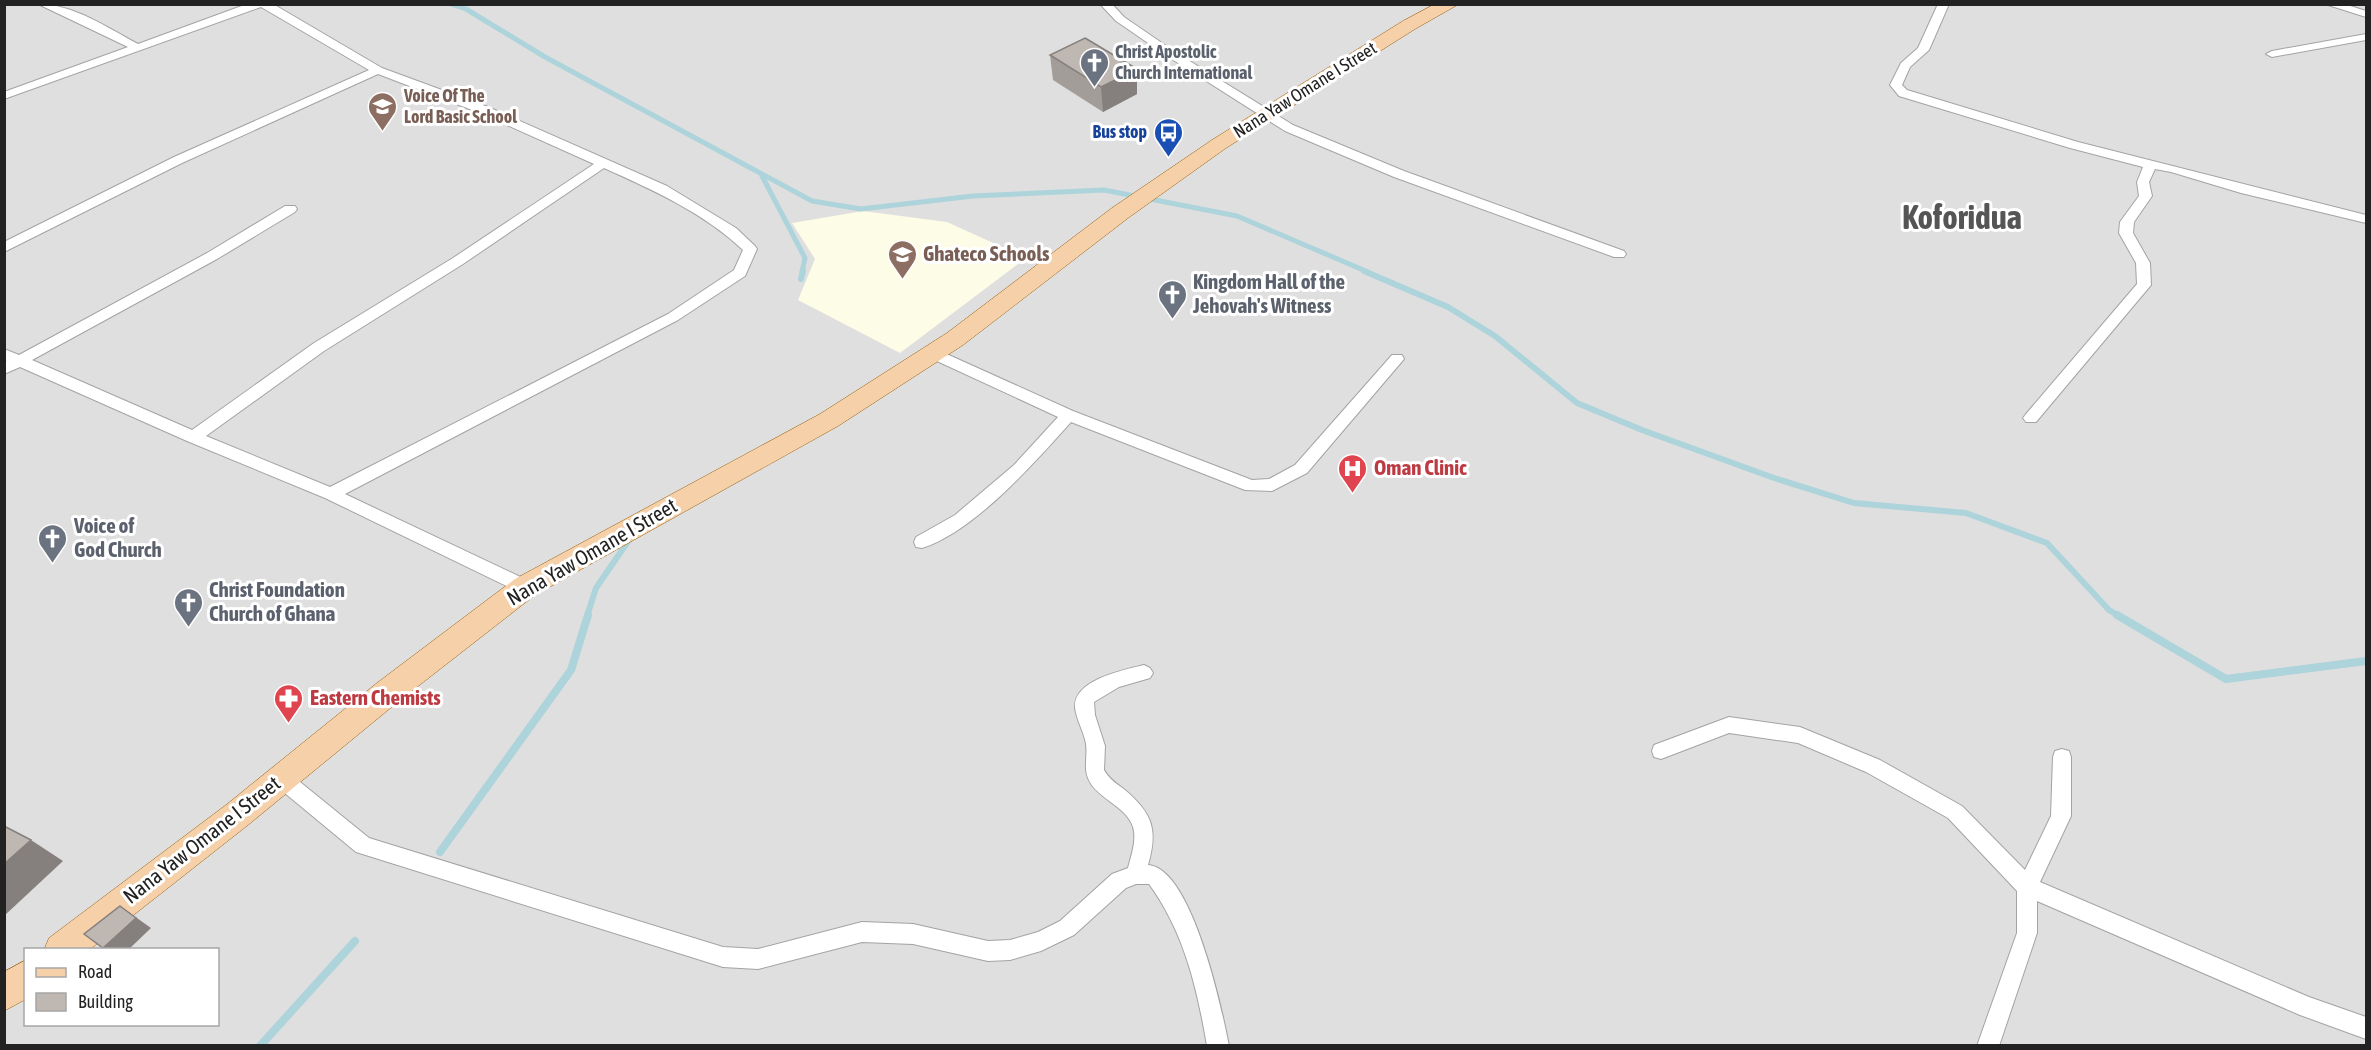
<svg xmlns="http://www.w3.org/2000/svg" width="2371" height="1050" font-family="'Asap Condensed',sans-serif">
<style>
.residential{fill:#dfdfdf;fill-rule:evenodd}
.education{fill:#fdfce6}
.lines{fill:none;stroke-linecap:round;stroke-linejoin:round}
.stream-far2{stroke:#add3db;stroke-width:5}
.stream-far1{stroke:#add3db;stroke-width:6}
.stream{stroke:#add3db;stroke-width:8}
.minor-casing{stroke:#a3a3a3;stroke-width:2}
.primary-casing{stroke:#945e0b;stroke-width:1}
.minor{fill:#fff;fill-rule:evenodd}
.primary{fill:#f6d0a9;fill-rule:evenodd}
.wall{fill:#a39d99}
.shaded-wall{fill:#85807d}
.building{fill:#beb7b2;stroke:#85807d;stroke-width:1.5}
.labels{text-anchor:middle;stroke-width:6;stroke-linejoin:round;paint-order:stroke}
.far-worship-label{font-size:18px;font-weight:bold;fill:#5b616d;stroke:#fff;text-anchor:start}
.far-street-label{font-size:18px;fill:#222;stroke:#fff}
.far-education-label{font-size:18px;font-weight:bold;fill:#785e54;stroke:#fff;text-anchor:start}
.far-transit-label{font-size:18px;font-weight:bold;fill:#164399;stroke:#fff;text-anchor:end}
.education-label{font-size:21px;font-weight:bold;fill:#785e54;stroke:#fff;text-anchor:start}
.worship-label{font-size:21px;font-weight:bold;fill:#5b616d;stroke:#fff;text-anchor:start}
.health-label{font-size:21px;font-weight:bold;fill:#be3a42;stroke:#fff;text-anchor:start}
.street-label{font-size:21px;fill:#222;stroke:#fff}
.town-label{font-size:33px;font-weight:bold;fill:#555;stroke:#fff}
</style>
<rect width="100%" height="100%" fill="#f1eee9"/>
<path class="residential" d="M 5,5 L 2366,5 L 2366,1045 L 5,1046 ZM 26,950 L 218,950 L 218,1024 L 26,1024 Z"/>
<path class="education" d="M 863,211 L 947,222 L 1026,258 L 900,353 L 798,300 L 815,259 L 792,223 Z"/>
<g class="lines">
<g class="stream-far2">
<path d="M 451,4 L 466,9 L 545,57 L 812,201 L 861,209 L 973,196 L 1104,190 L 1237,216 L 1368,272"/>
<path d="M 762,176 L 805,258 L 802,272"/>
</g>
<g class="stream-far1">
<path d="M 1364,271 L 1448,307 L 1495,336 L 1577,403 L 1642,430 L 1774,478 L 1854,503 L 1966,513 L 2047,543 L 2109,610 L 2119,616"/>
<path d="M 801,279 L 803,271"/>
<path d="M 587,616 L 596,588 L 629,540"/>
</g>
<g class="stream">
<path d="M 2117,615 L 2226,679 L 2366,661"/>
<path d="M 440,852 L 571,670 L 588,615"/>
<path d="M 260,1046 L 355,941"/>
</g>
<defs>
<g id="minor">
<path d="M 38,4 C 73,4 108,28 138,44 L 247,4 L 273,4 L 382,68 L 488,107 L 667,186 L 736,228 L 755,246 L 757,249 L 745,276 L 678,320 L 345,494 L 531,582 L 534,587 L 531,592 L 525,594 L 519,592 L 325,498 L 187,441 L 20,367 L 4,374 L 4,362 L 7,361 L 4,360 L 4,349 L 19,355 L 207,253 L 285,206 L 295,206 L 297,209 L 295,212 L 217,259 L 32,360 L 192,430 L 314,343 L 453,258 L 594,164 L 480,113 L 378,74 L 182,163 L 4,252 L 4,242 L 174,157 L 369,70 L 261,7 L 4,99 L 4,92 L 128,47 ZM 604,168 C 653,190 704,213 743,250 L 734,270 L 668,314 L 330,487 L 206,436 L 324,351 L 463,264 Z"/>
<path d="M 1100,4 L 1112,4 L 1124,17 L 1175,52 L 1293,125 L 1404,171 L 1624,251 L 1626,254 L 1624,257 L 1614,257 L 1394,177 L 1285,131 L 1167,56 L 1116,21 Z"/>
<path d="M 1938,4 L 1949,4 L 1929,50 L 1910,67 L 1902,85 L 1907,90 L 2078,142 L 2366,215 L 2366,223 L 2241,193 L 2171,172 L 2155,169 L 2149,182 L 2152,196 L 2134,222 L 2133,233 L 2150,263 L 2151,285 L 2036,422 L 2026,422 L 2023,418 L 2026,414 L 2137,284 L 2136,263 L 2119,233 L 2120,222 L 2139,196 L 2137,182 L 2143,167 L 2070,148 L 1899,96 L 1890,85 L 1901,63 L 1918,48 Z"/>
<path d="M 2325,4 L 2344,4 L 2366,11 L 2366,17 Z"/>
<path d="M 2366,34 L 2366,40 L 2272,57 L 2266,54 L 2272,51 Z"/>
<path d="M 931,347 L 1073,411 L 1252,480 L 1269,479 L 1295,465 L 1392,355 L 1402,355 L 1404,359 L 1307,473 L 1272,491 L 1245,490 L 1071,422 C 1035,462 974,532 922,548 L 916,547 L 914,542 L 916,537 L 955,515 L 1014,465 L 1058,417 L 926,356 L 924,352 L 926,348 Z"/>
<path d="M 1144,665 L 1150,668 L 1153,673 L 1150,678 L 1119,687 L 1094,702 L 1095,715 L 1105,746 L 1104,770 C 1109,779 1117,784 1125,790 C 1153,814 1158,830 1148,865 C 1192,868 1222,1010 1229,1046 L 1207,1046 C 1197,987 1184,932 1149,884 L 1136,884 L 1126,888 L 1074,935 L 1041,951 L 1010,960 L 988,961 L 913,944 L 862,942 L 758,969 L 723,967 L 356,852 L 275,785 L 272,779 L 275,773 L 282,770 L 289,773 L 369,838 L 723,947 L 758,949 L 862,922 L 913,924 L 988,941 L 1010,940 L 1038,932 L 1060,921 L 1112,874 L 1128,868 C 1131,856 1137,840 1133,827 C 1127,808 1102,800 1091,784 C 1082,770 1088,759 1086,744 C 1084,732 1077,721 1075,708 C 1073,680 1123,670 1144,665 Z"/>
<path d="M 1729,717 L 1800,727 L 1880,760 L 1962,806 L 2025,870 L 2051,816 L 2053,757 L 2055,751 L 2062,749 L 2069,751 L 2071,757 L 2071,816 L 2040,882 L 2309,997 L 2366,1017 L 2366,1039 L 2300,1015 L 2037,901 L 2037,933 L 1999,1046 L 1977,1046 L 2017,933 L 2017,891 L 1948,818 L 1866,772 L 1798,743 L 1729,733 L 1661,759 L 1654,757 L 1652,751 L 1654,745 Z"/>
</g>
<g id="primary">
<path d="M 1435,4 L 1459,4 L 1415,29 L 1226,148 L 1128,218 L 963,345 L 838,426 L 535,595 L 399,701 L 248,825 L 89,950 L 44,950 L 49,938 L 226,805 L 377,683 L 515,579 L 820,414 L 947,333 L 1112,208 L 1212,140 L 1403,21 Z"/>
<path d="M 26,960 L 26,999 L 4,1011 L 4,972 Z"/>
</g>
</defs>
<use href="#minor" class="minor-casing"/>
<use href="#primary" class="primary-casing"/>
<use href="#minor" class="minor"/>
<use href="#primary" class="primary"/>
</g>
<path class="wall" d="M 1050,55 L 1137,69 L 1137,94 L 1103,112 L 1053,80 Z"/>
<g class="shaded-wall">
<path d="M 1137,69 L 1137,94 L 1103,112 L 1101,87 Z"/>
<path d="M 31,840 L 63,861 L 4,916 L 4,864 Z"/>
<path d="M 120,906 L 151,928 L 128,950 L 106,950 L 103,948 Z"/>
</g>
<g class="building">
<path d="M 1085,38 L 1137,69 L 1101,87 L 1050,55 Z"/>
<path d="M 4,826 L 31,840 L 4,864 Z"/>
<path d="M 120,906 L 136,918 L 103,948 L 84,934 Z"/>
</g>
<defs>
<symbol id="church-pin" viewBox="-11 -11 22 30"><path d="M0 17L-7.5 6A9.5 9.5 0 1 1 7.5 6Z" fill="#6b7280" stroke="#fff"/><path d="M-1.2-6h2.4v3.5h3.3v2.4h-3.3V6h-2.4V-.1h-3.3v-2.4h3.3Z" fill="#fff"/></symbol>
<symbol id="school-pin" viewBox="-11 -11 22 30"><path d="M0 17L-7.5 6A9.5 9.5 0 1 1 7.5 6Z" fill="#8d6e63" stroke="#fff"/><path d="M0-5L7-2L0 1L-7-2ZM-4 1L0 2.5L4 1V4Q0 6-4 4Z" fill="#fff"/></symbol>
<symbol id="bus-pin" viewBox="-11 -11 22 30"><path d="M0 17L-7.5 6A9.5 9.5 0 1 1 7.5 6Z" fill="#1a4fb4" stroke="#fff"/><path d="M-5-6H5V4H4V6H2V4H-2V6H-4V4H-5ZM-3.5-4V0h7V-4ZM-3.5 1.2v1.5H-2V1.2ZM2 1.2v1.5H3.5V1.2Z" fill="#fff"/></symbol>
<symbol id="hospital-pin" viewBox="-11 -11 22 30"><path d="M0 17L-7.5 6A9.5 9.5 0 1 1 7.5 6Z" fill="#e0444e" stroke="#fff"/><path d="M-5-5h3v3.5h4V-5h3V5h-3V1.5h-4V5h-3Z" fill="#fff"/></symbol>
<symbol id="pharmacy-pin" viewBox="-11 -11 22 30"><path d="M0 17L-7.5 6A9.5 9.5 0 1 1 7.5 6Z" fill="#e0444e" stroke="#fff"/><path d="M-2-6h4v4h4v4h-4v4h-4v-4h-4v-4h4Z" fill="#fff"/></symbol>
</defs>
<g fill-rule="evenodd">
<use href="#church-pin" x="1078" y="46" width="33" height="45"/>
<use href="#school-pin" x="366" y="90" width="33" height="45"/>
<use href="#bus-pin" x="1152" y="116" width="33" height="45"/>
<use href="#school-pin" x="886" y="238" width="33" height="45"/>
<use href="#church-pin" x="1156" y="278" width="33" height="45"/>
<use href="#hospital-pin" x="1336" y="452" width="33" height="45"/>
<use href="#church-pin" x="36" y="522" width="33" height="45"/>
<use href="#church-pin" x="172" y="586" width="33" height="45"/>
<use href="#pharmacy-pin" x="272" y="682" width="33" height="45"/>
</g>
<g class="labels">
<g class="far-worship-label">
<text x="1115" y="58">Christ Apostolic<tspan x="1115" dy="21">Church International</tspan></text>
</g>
<g class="far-street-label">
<text transform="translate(1305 90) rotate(-32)" y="6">Nana Yaw Omane I Street</text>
</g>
<g class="far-education-label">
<text x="404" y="102">Voice Of The<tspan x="404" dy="21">Lord Basic School</tspan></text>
</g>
<g class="far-transit-label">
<text x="1147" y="138">Bus stop</text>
</g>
<g class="education-label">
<text x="923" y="261">Ghateco Schools</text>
</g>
<g class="worship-label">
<text x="1193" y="289">Kingdom Hall of the<tspan x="1193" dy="24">Jehovah's Witness</tspan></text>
<text x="74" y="533">Voice of<tspan x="74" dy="24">God Church</tspan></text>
<text x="209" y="597">Christ Foundation<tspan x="209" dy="24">Church of Ghana</tspan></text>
</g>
<g class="health-label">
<text x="1374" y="475">Oman Clinic</text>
<text x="310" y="705">Eastern Chemists</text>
</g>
<g class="street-label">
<text transform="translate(592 552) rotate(-30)" y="7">Nana Yaw Omane I Street</text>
<text transform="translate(202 840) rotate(-38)" y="7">Nana Yaw Omane I Street</text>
</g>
<g class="town-label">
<text x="1962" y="229">Koforidua</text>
</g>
</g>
<rect width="2371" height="1050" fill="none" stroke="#222222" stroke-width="12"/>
<rect x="24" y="948" width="195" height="78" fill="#ffffff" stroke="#a7a7a7" stroke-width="1.5"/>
<rect x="36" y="968" width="30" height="9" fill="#f6d0a9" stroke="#a7a7a7" stroke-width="1.5"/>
<text x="78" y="978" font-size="18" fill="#222222">Road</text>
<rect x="36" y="993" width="30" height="18" fill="#beb7b2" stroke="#a7a7a7" stroke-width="1.5"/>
<text x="78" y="1008" font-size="18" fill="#222222">Building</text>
</svg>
